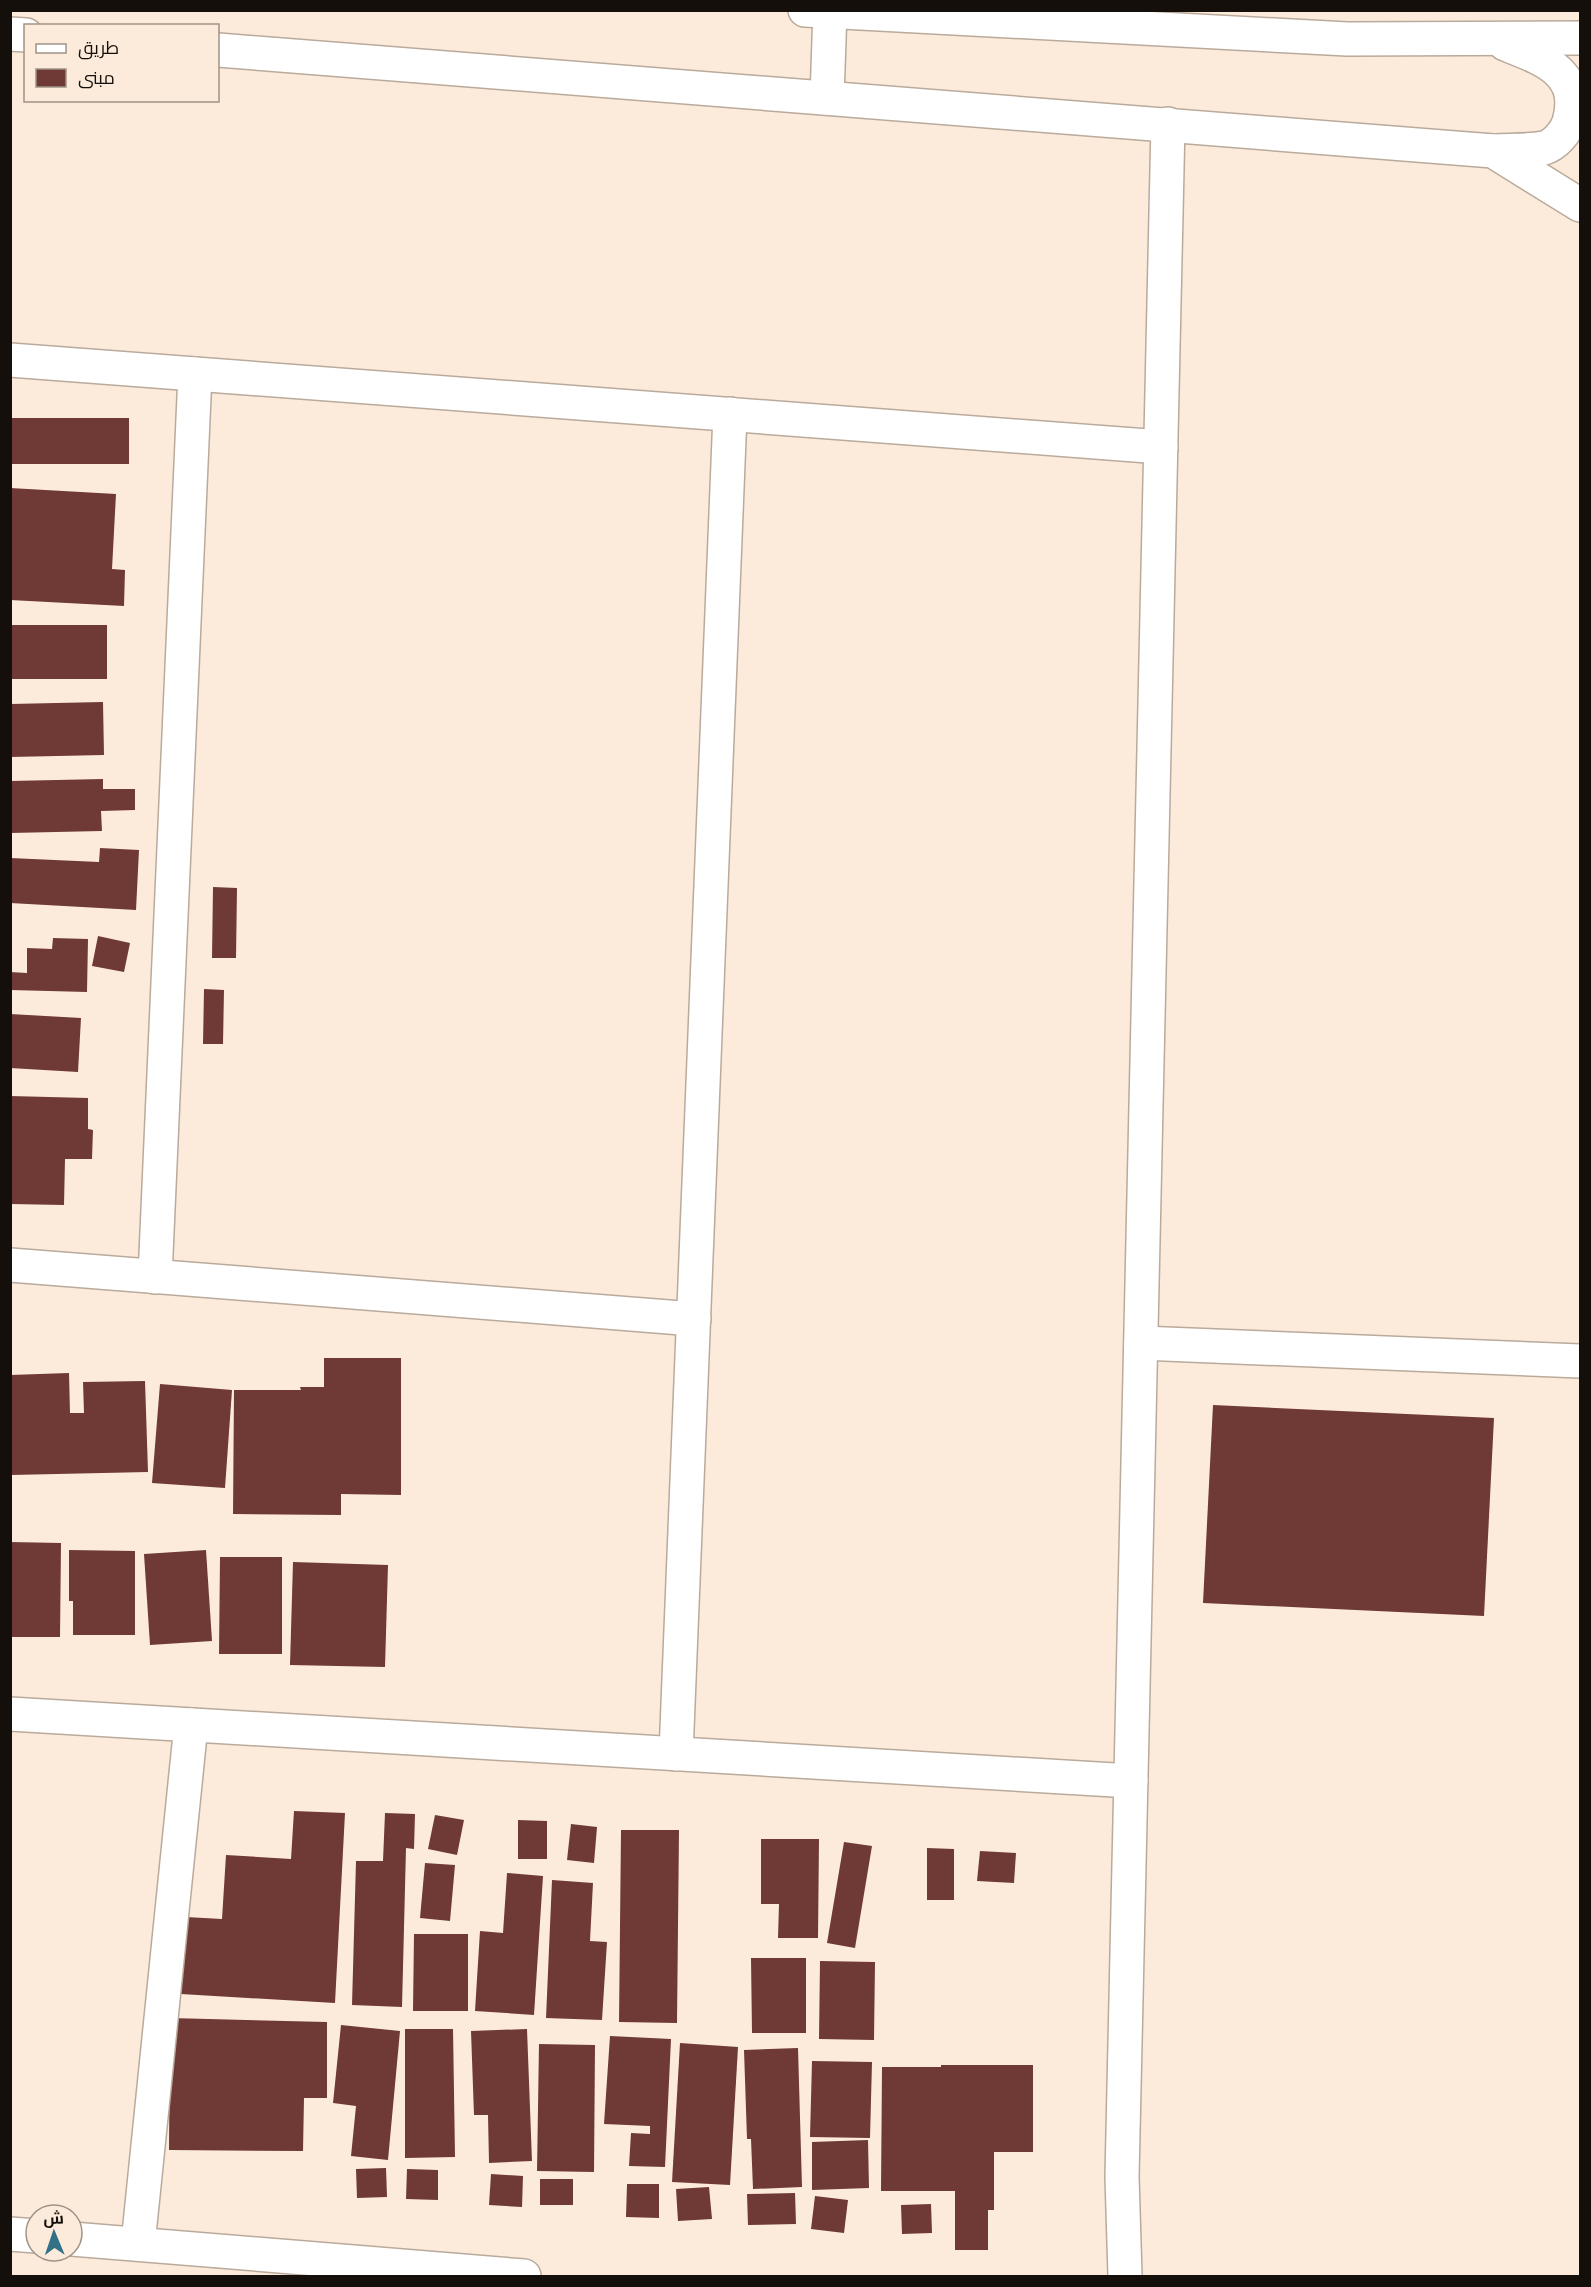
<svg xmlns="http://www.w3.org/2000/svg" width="1591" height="2287" font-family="'Source Sans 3',Cairo,sans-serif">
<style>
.building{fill:#6f3936}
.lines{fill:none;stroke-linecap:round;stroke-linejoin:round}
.minor-casing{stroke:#baaa9b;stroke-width:36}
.minor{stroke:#fff;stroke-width:33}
</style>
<rect width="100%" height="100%" fill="#fcebdb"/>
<g class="building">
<rect x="10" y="418" width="119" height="46"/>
<path d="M 10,488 L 116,494 L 112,569 L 125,570 L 124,606 L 10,600 Z"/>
<rect x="11" y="625" width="96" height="54"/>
<path d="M 103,702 L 104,755 L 10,757 L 10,704 Z"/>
<path d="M 103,779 L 103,789 L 135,789 L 135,810 L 101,811 L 102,831 L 10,833 L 10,781 Z"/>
<path d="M 100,848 L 139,850 L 136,910 L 10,903 L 10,858 L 99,862 Z"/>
<path d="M 213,887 L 237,888 L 236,958 L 212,958 Z"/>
<path d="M 98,936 L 130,943 L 124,972 L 92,966 Z"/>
<path d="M 53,938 L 88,939 L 87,992 L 10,990 L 10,972 L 27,973 L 27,948 L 52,949 Z"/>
<path d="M 204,989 L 224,990 L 223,1044 L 203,1044 Z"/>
<path d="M 10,1014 L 81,1018 L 78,1072 L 10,1068 Z"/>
<path d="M 10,1096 L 88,1098 L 88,1129 L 93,1130 L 92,1159 L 65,1159 L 64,1205 L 10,1204 Z"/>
<path d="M 324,1358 L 401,1358 L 401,1495 L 341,1494 L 341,1515 L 233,1514 L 234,1390 L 301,1390 L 300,1387 L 324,1387 Z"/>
<path d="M 69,1373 L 70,1413 L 84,1413 L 83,1382 L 145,1381 L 148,1472 L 11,1475 L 10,1375 Z"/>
<path d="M 160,1384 L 232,1390 L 225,1488 L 152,1483 Z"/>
<path d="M 1213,1405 L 1494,1418 L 1484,1616 L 1203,1603 Z"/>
<path d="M 10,1542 L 61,1543 L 60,1637 L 10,1637 Z"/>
<path d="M 69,1550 L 135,1551 L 135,1635 L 73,1635 L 73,1601 L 69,1601 Z"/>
<path d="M 206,1550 L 212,1641 L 150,1645 L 144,1554 Z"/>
<path d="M 220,1557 L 282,1557 L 282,1654 L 219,1654 Z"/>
<path d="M 293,1562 L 388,1565 L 385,1667 L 290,1665 Z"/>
<path d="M 294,1811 L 345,1813 L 335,2003 L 181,1994 L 186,1917 L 222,1919 L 226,1855 L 291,1859 Z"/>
<path d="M 385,1813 L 415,1814 L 414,1849 L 406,1848 L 402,2007 L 352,2005 L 356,1861 L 383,1861 Z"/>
<path d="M 435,1815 L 464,1820 L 457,1855 L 428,1849 Z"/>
<path d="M 518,1820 L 547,1821 L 547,1859 L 518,1859 Z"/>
<path d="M 571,1824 L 597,1827 L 594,1863 L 567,1860 Z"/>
<path d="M 621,1830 L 679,1830 L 677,2023 L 619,2022 Z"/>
<path d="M 761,1839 L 819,1839 L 818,1938 L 778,1938 L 779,1904 L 761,1904 Z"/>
<path d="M 844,1842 L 872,1846 L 855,1948 L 827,1943 Z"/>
<path d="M 927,1848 L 954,1849 L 954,1900 L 927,1900 Z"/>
<path d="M 980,1851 L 1016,1853 L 1014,1883 L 977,1881 Z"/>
<path d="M 425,1863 L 455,1865 L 450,1921 L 420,1918 Z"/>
<path d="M 507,1873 L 543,1876 L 534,2015 L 475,2011 L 480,1931 L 503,1933 Z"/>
<path d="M 552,1880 L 593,1883 L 590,1941 L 607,1942 L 602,2020 L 546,2018 Z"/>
<path d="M 414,1934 L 468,1934 L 468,2011 L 413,2011 Z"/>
<path d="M 751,1958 L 806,1958 L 806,2033 L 752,2033 Z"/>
<path d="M 820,1961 L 875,1962 L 874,2040 L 819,2039 Z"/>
<path d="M 170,2018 L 327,2022 L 327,2098 L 304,2098 L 303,2151 L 169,2150 Z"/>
<path d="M 341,2025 L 400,2031 L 388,2160 L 351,2156 L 356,2106 L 333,2103 Z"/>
<path d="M 405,2029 L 453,2029 L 455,2157 L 405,2158 Z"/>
<path d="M 527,2029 L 532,2161 L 489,2163 L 488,2115 L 474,2115 L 471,2031 Z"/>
<path d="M 610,2036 L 671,2039 L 665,2167 L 629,2166 L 631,2133 L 650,2134 L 650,2126 L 604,2124 Z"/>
<path d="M 680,2043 L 738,2047 L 730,2185 L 672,2182 Z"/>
<path d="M 539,2044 L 595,2045 L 594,2172 L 537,2171 Z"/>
<path d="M 798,2048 L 802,2187 L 753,2189 L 751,2139 L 747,2139 L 744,2050 Z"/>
<path d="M 812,2061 L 872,2062 L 870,2138 L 810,2137 Z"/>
<path d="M 941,2065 L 1033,2065 L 1033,2152 L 994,2152 L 994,2210 L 988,2210 L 988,2250 L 955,2250 L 955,2191 L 881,2191 L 882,2067 L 941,2067 Z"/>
<path d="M 868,2140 L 869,2188 L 812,2190 L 812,2142 Z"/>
<path d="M 386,2168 L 387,2197 L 357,2198 L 356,2169 Z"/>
<path d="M 407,2169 L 438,2170 L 438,2200 L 406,2199 Z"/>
<path d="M 491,2174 L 523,2176 L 522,2207 L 489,2205 Z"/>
<rect x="540" y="2179" width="33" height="26"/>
<path d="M 627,2184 L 659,2184 L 659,2218 L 626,2217 Z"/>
<path d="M 709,2187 L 712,2219 L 678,2221 L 676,2189 Z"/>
<path d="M 795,2193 L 796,2224 L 748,2225 L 747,2194 Z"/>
<path d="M 815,2196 L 848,2200 L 844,2233 L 811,2229 Z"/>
<path d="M 931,2204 L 932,2233 L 902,2234 L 901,2205 Z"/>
</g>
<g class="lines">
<defs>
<g id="minor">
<path d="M 805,10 L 1347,39 L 1580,38"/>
<path d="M 10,34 L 26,35"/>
<path d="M 218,50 L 1493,151 L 1580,205"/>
<path d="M 827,98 L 830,10"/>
<path d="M 1493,151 C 1509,150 1529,151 1544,148 C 1555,145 1566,132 1569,122 C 1583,72 1543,59 1505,44"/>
<path d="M 10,360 L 1161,447"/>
<path d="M 10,1265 L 694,1319"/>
<path d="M 155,1277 L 195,374"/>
<path d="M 1141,1343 L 1580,1361"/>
<path d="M 10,1714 L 1131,1781"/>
<path d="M 676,1754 L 730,414"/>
<path d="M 10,2234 L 36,2236"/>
<path d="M 72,2239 L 524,2276"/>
<path d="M 138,2244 L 191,1725"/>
<path d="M 1125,2276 L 1122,2177 L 1168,124"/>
</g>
</defs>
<use href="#minor" class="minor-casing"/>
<use href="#minor" class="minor"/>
</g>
<rect width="1591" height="2287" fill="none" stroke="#140f0a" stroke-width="24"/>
<rect x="24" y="24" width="195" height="78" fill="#fcebdb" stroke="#9f9387" stroke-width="1.5"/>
<rect x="36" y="44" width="30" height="9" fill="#ffffff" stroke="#9f9387" stroke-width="1.5"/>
<text x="78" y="54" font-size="18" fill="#140f0a">طريق</text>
<rect x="36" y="69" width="30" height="18" fill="#6f3936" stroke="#9f9387" stroke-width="1.5"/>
<text x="78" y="84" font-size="18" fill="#140f0a">مبنى</text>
<g transform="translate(54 2233) rotate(358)"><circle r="28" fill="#fcebdb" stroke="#9f9387" stroke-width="1.5"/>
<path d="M0-4.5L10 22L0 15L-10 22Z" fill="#337187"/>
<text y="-9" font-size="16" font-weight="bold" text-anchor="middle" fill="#140f0a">ش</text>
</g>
</svg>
